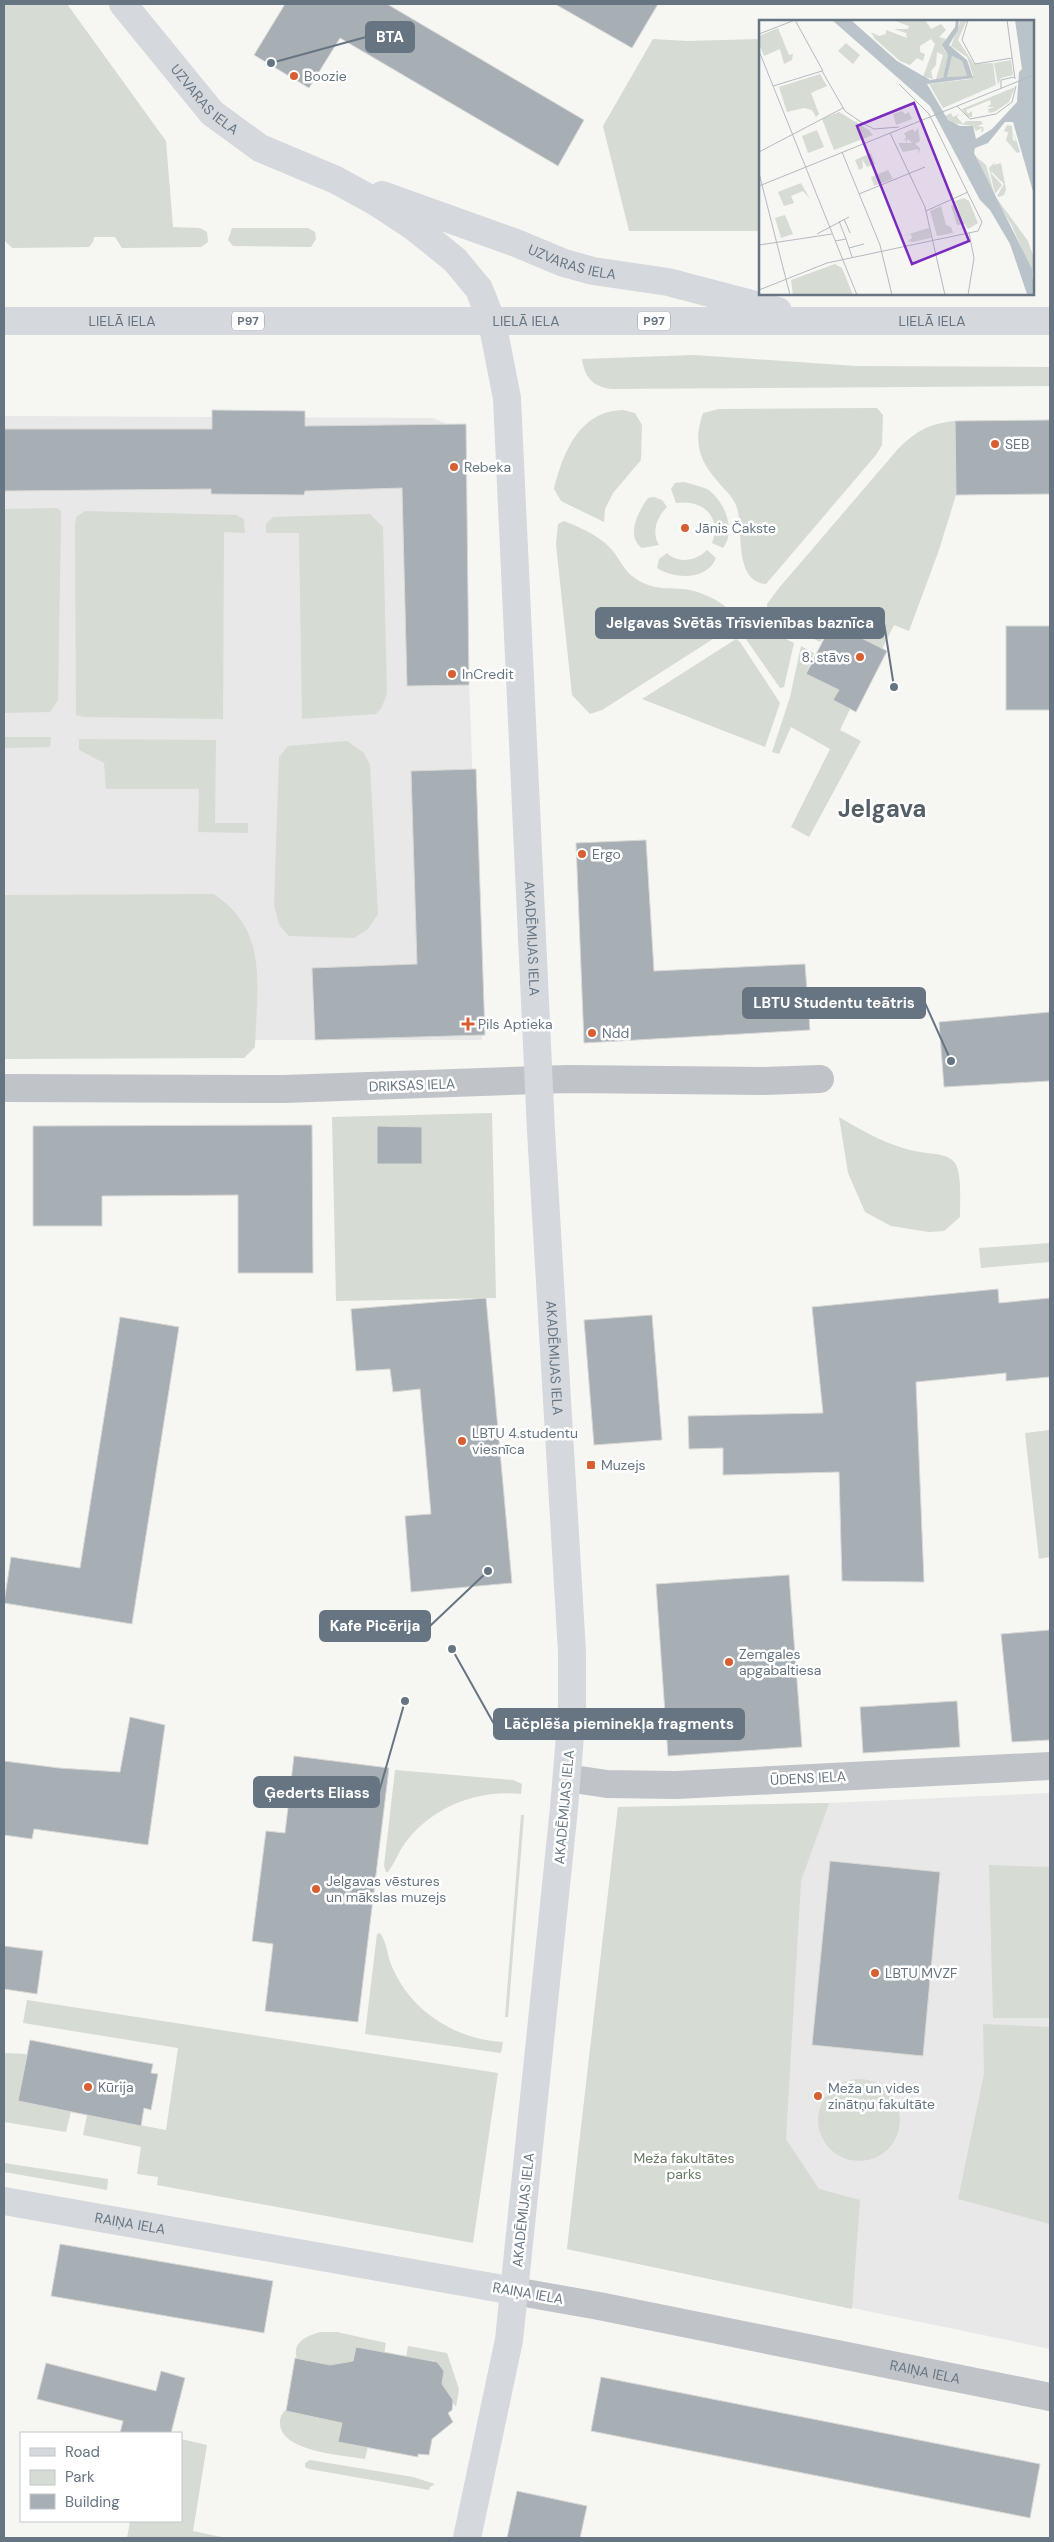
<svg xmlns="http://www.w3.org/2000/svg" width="1054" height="2542" font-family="'DM Sans',sans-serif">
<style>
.built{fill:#e7e8e7}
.green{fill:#d6dbd3}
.building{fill:#a7aeb4;stroke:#d8d8d6}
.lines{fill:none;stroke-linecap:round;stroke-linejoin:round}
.minor{stroke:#c0c3c7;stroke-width:28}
.major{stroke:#d5d8dc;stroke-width:28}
.poi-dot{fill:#d85f32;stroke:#fff;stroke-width:2}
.labels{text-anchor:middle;stroke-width:5;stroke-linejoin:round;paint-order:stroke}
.shield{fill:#fff;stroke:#959ea8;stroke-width:1}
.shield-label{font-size:12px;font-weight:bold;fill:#677583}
.poi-label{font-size:14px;fill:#677583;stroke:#fff;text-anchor:start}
.street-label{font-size:14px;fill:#677583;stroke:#fff}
.park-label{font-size:14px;fill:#697a66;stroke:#fff}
.town-label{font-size:24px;font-weight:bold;fill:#555f68;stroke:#fff}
.inset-road{fill:none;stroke:#b4babf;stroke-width:1}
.view{fill:#7b2cbf;fill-opacity:0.15;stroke:#7b2cbf;stroke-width:2.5}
.inset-edge{fill:none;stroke:#677583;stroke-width:2.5}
.leader{fill:none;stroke:#677583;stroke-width:2}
.callout-dot{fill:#677583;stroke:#fff;stroke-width:2}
.callout{fill:#677583;stroke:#677583;stroke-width:2}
.callout-label{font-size:15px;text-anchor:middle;font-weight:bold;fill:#fff}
</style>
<rect width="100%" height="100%" fill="#f6f6f3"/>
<g class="built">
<path d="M 4,416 L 433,418 L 460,430 L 482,1040 L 4,1040 Z"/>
<path d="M 1050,1793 L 1050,2349 L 567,2249 L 618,1807 L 829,1803 Z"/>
</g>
<g class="green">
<path d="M 4,4 L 67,4 L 166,141 L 173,227 L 200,228 L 207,232 L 208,242 L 201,247 L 122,248 L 115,237 L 94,237 L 93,242 L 89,247 L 12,248 L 4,240 Z"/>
<path d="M 653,39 L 687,41 L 760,39 L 760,231 L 629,231 L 603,126 Z"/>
<path d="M 232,228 L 308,228 L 315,232 L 316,239 L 311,247 L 233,246 L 228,240 Z"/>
<path d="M 694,355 L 856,366 L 1050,367 L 1050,386 L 611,389 C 592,386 585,378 582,359 Z"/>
<path d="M 877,408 L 883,415 L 882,445 L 876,455 L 766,584 C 733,581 744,529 737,508 C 734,498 726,491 719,483 C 699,461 693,442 703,413 L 719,409 Z"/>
<path d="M 623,410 L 635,413 L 642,425 L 641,460 L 613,493 L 605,509 L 604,522 L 561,501 L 554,489 C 563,453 579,411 623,410 Z"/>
<path d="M 955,421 L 956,495 L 939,550 L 909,631 L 894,625 L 882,649 L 832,623 L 820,642 L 768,616 L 767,604 L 779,588 L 898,449 C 918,430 928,424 955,421 Z"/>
<path d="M 684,482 C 691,484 700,486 707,489 C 724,500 737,530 723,548 L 712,543 C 722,516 702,499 676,503 L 671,489 L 675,483 Z"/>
<path d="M 654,497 L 662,500 L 667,507 C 657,517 651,532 659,545 L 642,548 C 625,536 639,510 648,498 Z"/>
<path d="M 57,508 L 61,511 L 61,518 L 58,700 L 50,712 L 4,713 L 4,509 Z"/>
<path d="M 85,511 L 236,515 L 244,519 L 245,533 L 224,532 L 223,719 L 84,717 L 76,715 L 75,526 L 76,517 Z"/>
<path d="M 370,514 L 383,527 L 387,693 L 382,707 L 376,714 L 302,719 L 299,533 L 266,533 L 266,524 L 273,517 Z"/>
<path d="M 564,521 C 579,527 593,533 605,543 C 624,559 619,573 648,585 C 659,589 671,588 683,589 C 699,590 728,603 735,618 L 713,639 L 602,710 L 590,714 L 572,695 L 556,544 L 558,524 Z"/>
<path d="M 707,550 L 716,558 C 707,581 674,579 657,568 L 659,559 L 667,553 C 678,564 697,561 707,550 Z"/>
<path d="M 750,621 L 794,643 L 784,687 L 780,688 L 743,635 L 742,631 Z"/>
<path d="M 736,639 L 740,642 L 780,703 L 765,747 L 642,699 Z"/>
<path d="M 801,646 L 814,653 L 806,674 L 839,690 L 850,709 L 840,730 L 861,741 L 809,837 L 791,827 L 830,749 L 791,727 L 779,754 L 772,752 L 790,697 Z"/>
<path d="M 4,737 L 51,737 L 50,747 L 4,748 Z"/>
<path d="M 79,739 L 216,740 L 215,823 L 248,823 L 248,833 L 198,832 L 199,789 L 106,789 L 104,763 L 79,750 Z"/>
<path d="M 347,741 L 364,753 L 370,765 L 378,914 L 368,929 L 354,938 L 289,936 L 279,925 L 274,905 L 279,757 L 288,746 Z"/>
<path d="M 214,894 C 222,900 231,907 237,915 C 266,950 256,1004 255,1047 L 244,1058 L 4,1059 L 4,895 Z"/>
<path d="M 492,1113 L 496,1298 L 336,1301 L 332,1117 Z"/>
<path d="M 839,1117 C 864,1132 890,1147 920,1152 C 930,1154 948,1153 955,1163 C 962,1173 960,1204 960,1217 L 944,1231 L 929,1232 L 891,1226 L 865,1212 L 848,1173 Z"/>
<path d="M 1050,1243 L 1050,1262 L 981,1268 L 979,1248 Z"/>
<path d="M 1050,1430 L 1050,1557 L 1039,1559 L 1025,1433 Z"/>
<path d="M 395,1770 L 513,1780 L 522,1784 L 521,1794 C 476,1789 429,1808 403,1846 C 398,1854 394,1864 388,1872 L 386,1872 L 384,1866 Z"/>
<path d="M 829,1803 L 801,1881 L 786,2139 L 819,2189 L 860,2200 L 852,2309 L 567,2249 L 618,1807 Z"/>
<path d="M 521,1815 L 524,1815 L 508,2017 L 505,2017 Z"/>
<path d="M 989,1865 L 1050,1867 L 1050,2018 L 993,2018 Z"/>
<path d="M 380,1933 C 388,1944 387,1958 393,1969 C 412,2012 457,2040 503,2042 L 501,2053 L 365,2034 L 377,1934 Z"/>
<path d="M 27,2000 L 498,2073 L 473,2243 L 157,2185 L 158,2177 L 137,2174 L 141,2147 L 83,2135 L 87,2115 L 166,2130 L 178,2048 L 23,2023 Z"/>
<path d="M 983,2024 L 1050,2027 L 1050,2224 L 958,2199 L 984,2074 Z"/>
<path d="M 6,2053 L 27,2054 L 18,2101 L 71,2111 L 66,2132 L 4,2122 L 4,2055 Z"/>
<circle cx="859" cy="2120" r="41"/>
<path d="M 4,2163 L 108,2179 L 107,2190 L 4,2172 Z"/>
<path d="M 321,2332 L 337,2332 L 386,2343 L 384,2354 L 351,2371 L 297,2359 C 291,2342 308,2335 321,2332 Z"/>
<path d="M 408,2346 L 447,2353 L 459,2389 L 456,2407 L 454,2404 L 452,2405 L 453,2400 L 444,2387 L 441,2387 L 444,2371 L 440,2366 L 435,2365 L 435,2361 L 406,2358 Z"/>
<path d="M 287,2409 L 343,2420 L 339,2442 L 368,2446 L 365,2459 C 343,2455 279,2452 280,2422 C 280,2416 283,2412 287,2409 Z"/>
<path d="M 181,2439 L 207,2445 L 193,2531 L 226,2538 L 127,2538 L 130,2521 L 181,2521 Z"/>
<path d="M 310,2460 L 413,2477 L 435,2484 L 430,2487 L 429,2490 L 309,2469 L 305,2467 L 305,2463 Z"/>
</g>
<g class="building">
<path d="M 285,4 L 387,4 L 584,120 L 558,166 L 340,38 L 309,88 L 254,55 Z"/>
<path d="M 555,4 L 658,4 L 632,48 Z"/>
<path d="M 212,410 L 305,411 L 305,426 L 466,424 L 469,685 L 407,686 L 402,488 L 305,491 L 304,495 L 211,494 L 211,489 L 4,491 L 4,429 L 212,429 Z"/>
<path d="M 1050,420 L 1050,494 L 956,495 L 955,421 Z"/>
<path d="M 832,623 L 887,651 L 856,712 L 833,700 L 839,690 L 806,674 Z"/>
<rect x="1006" y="626" width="44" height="84"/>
<path d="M 476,769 L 485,1035 L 315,1040 L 312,968 L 417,964 L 411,771 Z"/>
<path d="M 646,840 L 654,971 L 805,964 L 810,1030 L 584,1043 L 576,843 Z"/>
<path d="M 1050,1012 L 1050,1081 L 944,1087 L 939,1022 Z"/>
<path d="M 312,1125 L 313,1273 L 238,1273 L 238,1195 L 102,1196 L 102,1226 L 33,1226 L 33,1126 Z"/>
<path d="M 377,1126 L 422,1127 L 422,1164 L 377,1164 Z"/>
<path d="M 998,1289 L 999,1303 L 1050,1298 L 1050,1377 L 1006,1381 L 1006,1373 L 916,1382 L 924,1582 L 842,1581 L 839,1472 L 723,1475 L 723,1448 L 689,1449 L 688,1416 L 823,1413 L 812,1307 Z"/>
<path d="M 486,1298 L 512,1583 L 411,1592 L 405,1516 L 431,1514 L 420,1389 L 393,1392 L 390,1369 L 356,1371 L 351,1309 Z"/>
<path d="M 652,1315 L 662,1440 L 594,1445 L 584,1320 Z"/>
<path d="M 120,1317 L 179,1327 L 132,1624 L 4,1603 L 11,1557 L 80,1568 Z"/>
<path d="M 789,1575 L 802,1747 L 668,1756 L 656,1584 Z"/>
<path d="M 1050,1630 L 1050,1740 L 1012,1742 L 1001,1634 Z"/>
<path d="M 957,1701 L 960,1747 L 863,1753 L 860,1707 Z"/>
<path d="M 130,1717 L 165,1725 L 148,1845 L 34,1829 L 32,1839 L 4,1835 L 4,1761 L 59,1768 L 120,1772 Z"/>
<path d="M 294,1756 L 389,1768 L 358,2022 L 265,2011 L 273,1944 L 252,1941 L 266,1831 L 285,1833 Z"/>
<path d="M 830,1861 L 940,1872 L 923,2056 L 812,2045 Z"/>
<path d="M 4,1946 L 43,1951 L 37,1994 L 4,1989 Z"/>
<path d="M 30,2040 L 153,2064 L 151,2073 L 158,2074 L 151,2110 L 144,2108 L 141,2126 L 18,2101 Z"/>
<path d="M 60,2244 L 273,2281 L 264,2333 L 51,2296 Z"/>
<path d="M 356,2347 L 437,2362 L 444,2371 L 442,2384 L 453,2400 L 452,2410 L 448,2413 L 453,2422 L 432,2439 L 429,2455 L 418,2454 L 418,2457 L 338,2442 L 342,2423 L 286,2411 L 295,2358 L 330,2365 L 353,2361 Z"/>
<path d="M 46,2363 L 156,2391 L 161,2371 L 185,2378 L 171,2433 L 120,2433 L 123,2421 L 37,2399 Z"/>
<path d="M 601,2377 L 1040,2464 L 1030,2518 L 591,2431 Z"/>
<path d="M 517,2491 L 587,2506 L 580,2538 L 507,2538 Z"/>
</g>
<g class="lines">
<g class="minor">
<path d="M 4,1088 L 284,1089 L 568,1079 L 764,1081 L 820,1079"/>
<path d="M 567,1778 L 607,1784 L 676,1785 L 1050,1766"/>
<path id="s1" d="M 514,2291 L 599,2306 L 1050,2397"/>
</g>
<g class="major">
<path id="s2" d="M 123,4 L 212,113 L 260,148 L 336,180 L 376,202 L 414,227 L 455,260 L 479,289 L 492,322 L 507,398 L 541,1131 L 572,1652 L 572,1712 L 564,1808 L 509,2340 L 467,2538"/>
<path id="s3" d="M 382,195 L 516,243 L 564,263 L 593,271 L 668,282 L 778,311"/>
<path id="s4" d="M 4,321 L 1050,321"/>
<path id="s5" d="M 4,2201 L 514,2291"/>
</g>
</g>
<g class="poi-dot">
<circle cx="294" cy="76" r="5"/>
<circle cx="995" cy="444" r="5"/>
<circle cx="454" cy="467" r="5"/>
<circle cx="685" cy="528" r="5"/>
<circle cx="860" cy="657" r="5"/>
<circle cx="452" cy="674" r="5"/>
<circle cx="582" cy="854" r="5"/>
<path d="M465.5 1016.5h5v5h5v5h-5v5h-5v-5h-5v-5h5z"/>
<circle cx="592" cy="1033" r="5"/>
<circle cx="462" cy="1441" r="5"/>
<rect x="586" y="1460" width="10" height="10" rx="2.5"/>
<circle cx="729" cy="1662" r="5"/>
<circle cx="316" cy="1889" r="5"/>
<circle cx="875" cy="1973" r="5"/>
<circle cx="88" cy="2087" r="5"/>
<circle cx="818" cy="2096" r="5"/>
</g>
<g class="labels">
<g class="shield">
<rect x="232" y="311.5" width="32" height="19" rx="4"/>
<rect x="638" y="311.5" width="32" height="19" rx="4"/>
</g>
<g class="shield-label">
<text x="248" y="325">P97</text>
<text x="654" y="325">P97</text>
</g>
<g class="poi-label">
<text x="304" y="81">Boozie</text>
<text x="1005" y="449">SEB</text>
<text x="464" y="472">Rebeka</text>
<text x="695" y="533">Jānis Čakste</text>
<text x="850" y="662" text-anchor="end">8. stāvs</text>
<text x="462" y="679">InCredit</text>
<text x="592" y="859">Ergo</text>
<text x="478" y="1029">Pils Aptieka</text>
<text x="602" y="1038">Ndd</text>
<text x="472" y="1438">LBTU 4.studentu<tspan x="472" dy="16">viesnīca</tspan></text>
<text x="601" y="1470">Muzejs</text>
<text x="739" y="1659">Zemgales<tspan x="739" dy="16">apgabaltiesa</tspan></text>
<text x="326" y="1886">Jelgavas vēstures<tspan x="326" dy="16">un mākslas muzejs</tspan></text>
<text x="885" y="1978">LBTU MVZF</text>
<text x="98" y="2092">Kūrija</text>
<text x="828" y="2093">Meža un vides<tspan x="828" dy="16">zinātņu fakultāte</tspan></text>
</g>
<g class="street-label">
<text dy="5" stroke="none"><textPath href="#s2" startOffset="126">UZVARAS IELA</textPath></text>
<text dy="5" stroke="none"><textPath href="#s3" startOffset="202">UZVARAS IELA</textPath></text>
<text dy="5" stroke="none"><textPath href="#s4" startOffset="118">LIELĀ IELA</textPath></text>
<text dy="5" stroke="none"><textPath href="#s4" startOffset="522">LIELĀ IELA</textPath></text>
<text dy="5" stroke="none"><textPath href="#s4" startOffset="928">LIELĀ IELA</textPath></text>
<text dy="5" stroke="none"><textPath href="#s2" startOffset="1118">AKADĒMIJAS IELA</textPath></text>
<text transform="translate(412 1085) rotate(-2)" y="5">DRIKSAS IELA</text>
<text dy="5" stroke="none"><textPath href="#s2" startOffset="1538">AKADĒMIJAS IELA</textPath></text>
<text transform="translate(808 1778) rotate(-3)" y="5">ŪDENS IELA</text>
<text transform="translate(564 1807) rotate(-85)" y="5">AKADĒMIJAS IELA</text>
<text transform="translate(523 2210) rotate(-84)" y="5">AKADĒMIJAS IELA</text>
<text dy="5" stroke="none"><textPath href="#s5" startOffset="128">RAIŅA IELA</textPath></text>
<text transform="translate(528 2293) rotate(10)" y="5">RAIŅA IELA</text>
<text dy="5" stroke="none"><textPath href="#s1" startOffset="419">RAIŅA IELA</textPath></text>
</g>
<g class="park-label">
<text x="684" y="2163">Meža fakultātes<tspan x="684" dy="16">parks</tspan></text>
</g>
<g class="town-label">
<text x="882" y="817">Jelgava</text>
</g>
</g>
<g transform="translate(759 20)">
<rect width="275" height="275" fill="#f6f6f3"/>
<path d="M 134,0 L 166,0 L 172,9 L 182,4 L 187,10 L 180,17 L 187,19 L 184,28 L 189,35 L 184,59 L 177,59 L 184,35 L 178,32 L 177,45 L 172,51 L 174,59 L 164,57 L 176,24 L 172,19 L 161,26 L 161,32 L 166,34 L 164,41 L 158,38 L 151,45 L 141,41 L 116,19 L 112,12 L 120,16 L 127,14 L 127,10 L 148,18 L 147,13 L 135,9 L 149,9 L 150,6 ZM 202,0 L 208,0 L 199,20 L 215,44 L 234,43 L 237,65 L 184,88 L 170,64 L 212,59 L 214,55 L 208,37 L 192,26 ZM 19,8 L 30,35 L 34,34 L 33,40 L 25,44 L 21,29 L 5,36 L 0,24 L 0,16 ZM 87,23 L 101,35 L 94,44 L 79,31 ZM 193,36 L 203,41 L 208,56 L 188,57 ZM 252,40 L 254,55 L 242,58 L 239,65 L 235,43 ZM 61,54 L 68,66 L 52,73 L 60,94 L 57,97 L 53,90 L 45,88 L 28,92 L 20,67 ZM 256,67 L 250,82 L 237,91 L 230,93 L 229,89 L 236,87 L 228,87 L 232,84 L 231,80 L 207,90 L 209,94 L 213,91 L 213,97 L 219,97 L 208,97 L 203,89 ZM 143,91 L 146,94 L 150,92 L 153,99 L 137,105 L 134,94 ZM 80,92 L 110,110 L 114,115 L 75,130 L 63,99 ZM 192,93 L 194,97 L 200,94 L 198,97 L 204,104 L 207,101 L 222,101 L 224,104 L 218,106 L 224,107 L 225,110 L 222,113 L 223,108 L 217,111 L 214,106 L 192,103 L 186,96 ZM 248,105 L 253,106 L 254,120 L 257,121 L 254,113 L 257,119 L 261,132 L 258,133 L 247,120 L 249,113 L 251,113 L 245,111 ZM 159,108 L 161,121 L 156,124 L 161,128 L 160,134 L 159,129 L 144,132 L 139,123 L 153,123 L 149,119 L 147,123 L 147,119 L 144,122 L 147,117 L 145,113 L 154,109 L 156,112 ZM 58,110 L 65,127 L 49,133 L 43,116 ZM 112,133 L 116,144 L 108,147 L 103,139 L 104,148 L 100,150 L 96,140 ZM 215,135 L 227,145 L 236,176 L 269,221 L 275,238 L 275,257 L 253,206 L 233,173 ZM 236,142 L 232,153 L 243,165 L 236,174 L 230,148 ZM 242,143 L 247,169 L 245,175 L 240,177 L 238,176 L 245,164 L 232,151 L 235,145 ZM 129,150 L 134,159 L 115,166 L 112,157 ZM 42,163 L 51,179 L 44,171 L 32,176 L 35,183 L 25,186 L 19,172 ZM 205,178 L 210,181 L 219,203 L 209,209 L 206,204 L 198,205 L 192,186 L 196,184 L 201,193 L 196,181 ZM 182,186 L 187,205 L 192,207 L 194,213 L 178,216 L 171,191 ZM 26,195 L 34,214 L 22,218 L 16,198 ZM 170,208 L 172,218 L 154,222 L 149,221 L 153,218 L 152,214 L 143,216 ZM 76,244 L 83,248 L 94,275 L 34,275 L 32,260 Z" fill="#d6dbd3"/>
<path d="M 73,0 L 92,0 L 138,41 L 171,60 L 184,58 L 189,35 L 183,25 L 196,7 L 197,0 L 200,0 L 199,10 L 190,25 L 208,40 L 214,58 L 168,64 L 189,100 L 201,106 L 214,106 L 217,119 L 233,109 L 258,82 L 260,52 L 263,49 L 256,0 L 275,0 L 275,175 L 254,102 L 246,102 L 229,123 L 216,128 L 215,133 L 273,249 L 275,275 L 268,274 L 251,224 L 231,190 L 221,180 L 171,86 ZM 193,36 L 203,41 L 208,56 L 188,57 Z" fill="#bac3c9" fill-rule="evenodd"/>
<path class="inset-road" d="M 36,0 L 64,51M 209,0 L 203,20 L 216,44 L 253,38M 248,0 L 256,59M 0,14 L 36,0M 0,31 L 98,275M 140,64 L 170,94 L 223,202 L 219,211 L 176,220M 14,66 L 63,51 L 86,91 L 105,104 L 115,109 L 140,107M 242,69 L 242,60 L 255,57M 198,86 L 211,99 L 237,94 L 253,82 L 257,66M 131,113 L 166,187 L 186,275M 0,132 L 84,88M 83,132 L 121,225 L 133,275M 0,153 L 31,275M 0,166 L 275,55M 100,174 L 166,147M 167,191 L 209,172M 85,199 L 91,213M 80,201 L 87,219M 58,214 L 90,197M 76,221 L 87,219 L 93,237M 0,225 L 73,214M 90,228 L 105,224M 0,270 L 68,243 L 176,220M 209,275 L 215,238 L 210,213"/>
<path class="view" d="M 155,83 L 210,221 L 153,244 L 98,106 Z"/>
<rect width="275" height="275" class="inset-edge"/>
</g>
<path class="leader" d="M271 63L366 37M894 687L884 623M951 1061L925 1003M488 1571L430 1626M452 1649L494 1724M405 1701L379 1792"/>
<g class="callout-dot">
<circle cx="271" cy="63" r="5"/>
<circle cx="894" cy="687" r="5"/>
<circle cx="951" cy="1061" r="5"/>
<circle cx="488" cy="1571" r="5"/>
<circle cx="452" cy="1649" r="5"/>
<circle cx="405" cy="1701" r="5"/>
</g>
<g class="callout">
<rect x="366" y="22" width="48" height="30" rx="5"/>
<rect x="596" y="608" width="288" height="30" rx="5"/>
<rect x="743" y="988" width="182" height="30" rx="5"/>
<rect x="320" y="1611" width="110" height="30" rx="5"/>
<rect x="494" y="1709" width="250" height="30" rx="5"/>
<rect x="254" y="1777" width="125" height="30" rx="5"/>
</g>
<g class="callout-label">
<text x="390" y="42">BTA</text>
<text x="740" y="628">Jelgavas Svētās Trīsvienības baznīca</text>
<text x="834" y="1008">LBTU Studentu teātris</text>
<text x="375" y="1631">Kafe Picērija</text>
<text x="619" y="1729">Lāčplēša pieminekļa fragments</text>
<text x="317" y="1798">Ģederts Eliass</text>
</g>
<rect width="1054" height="2542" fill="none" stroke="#677583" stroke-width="10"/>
<rect x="20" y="2432" width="162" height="90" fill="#ffffff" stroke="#c2c8cd"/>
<rect x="30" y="2448" width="25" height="8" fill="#d5d8dc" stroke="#c2c8cd"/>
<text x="65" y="2457" font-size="15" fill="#677583">Road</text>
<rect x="30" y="2470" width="25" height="15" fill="#d6dbd3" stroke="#c2c8cd"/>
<text x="65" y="2482" font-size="15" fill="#677583">Park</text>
<rect x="30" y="2494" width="25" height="15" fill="#a7aeb4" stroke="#c2c8cd"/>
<text x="65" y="2507" font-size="15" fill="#677583">Building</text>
</svg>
